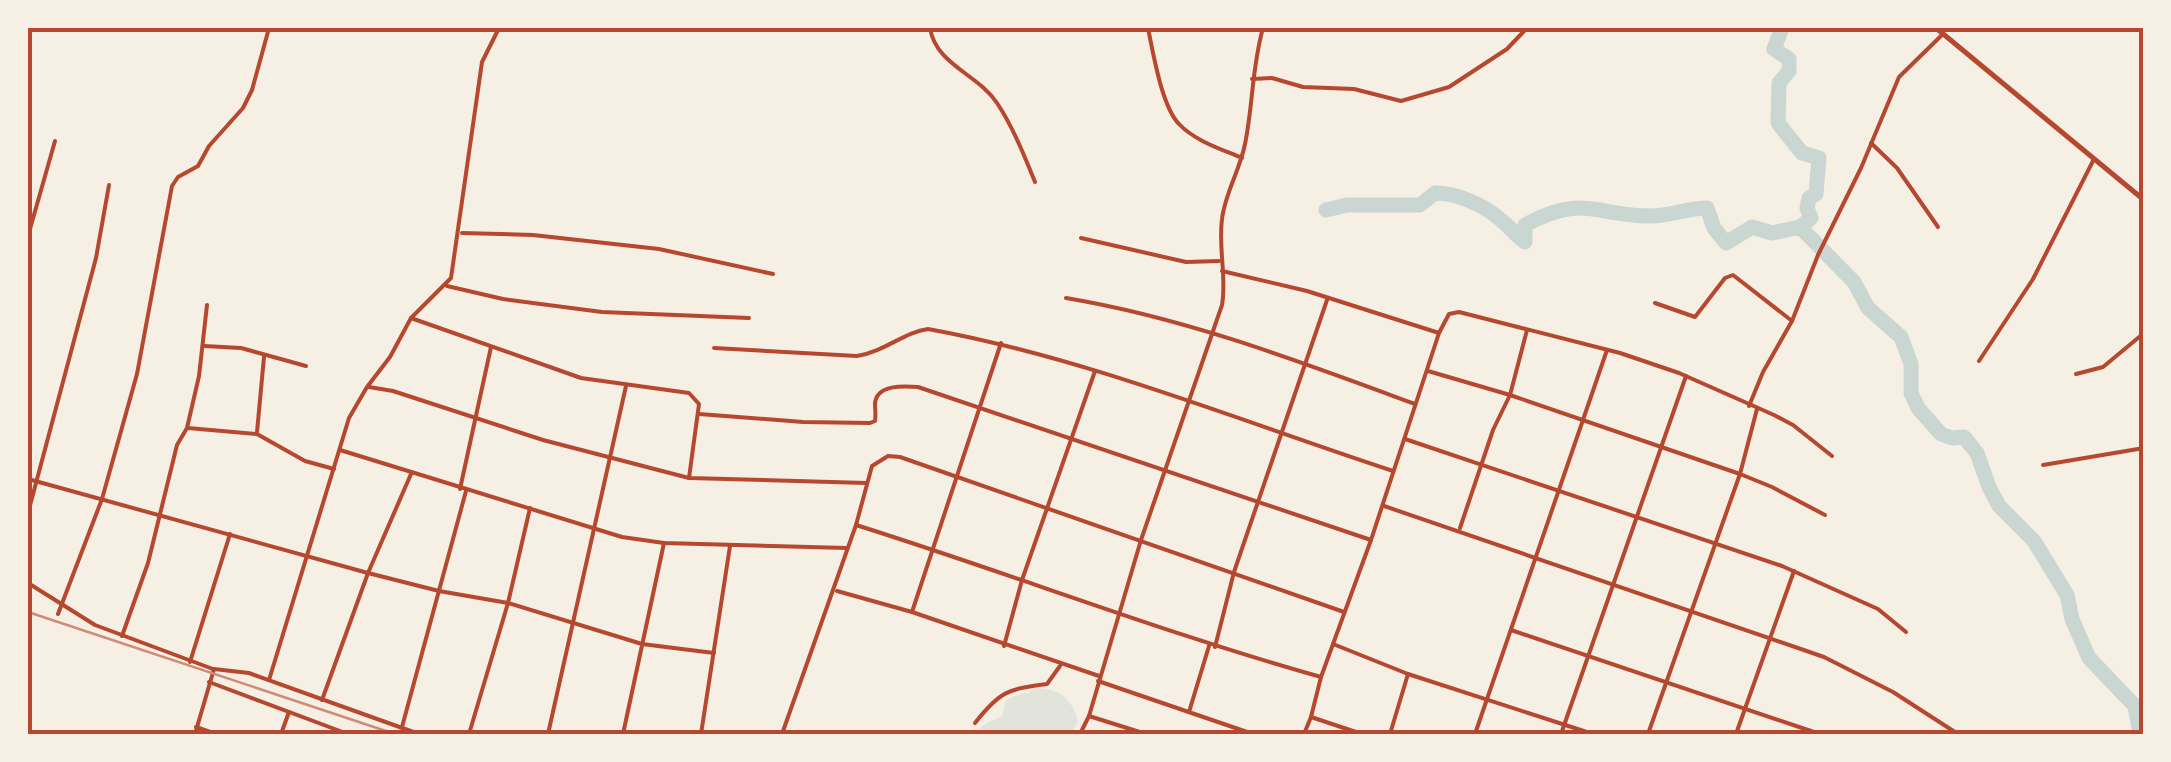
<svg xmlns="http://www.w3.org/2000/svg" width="2171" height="762" font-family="'Open Sans',sans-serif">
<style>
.green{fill:#e2e4dc}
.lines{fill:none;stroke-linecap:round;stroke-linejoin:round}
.river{stroke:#c9d6d2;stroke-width:15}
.minor{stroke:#b5482f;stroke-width:4}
.tertiary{stroke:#b5482f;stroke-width:5}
.rail{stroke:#cf8b77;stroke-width:2.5}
.neatline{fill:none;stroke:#b5482f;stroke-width:4}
</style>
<rect width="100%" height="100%" fill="#f6efe4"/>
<path class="green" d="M 1034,688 C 1059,689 1071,696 1078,721 L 1072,734 L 973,734 L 985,724 L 1002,716 L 1006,700 L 1022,693 L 1029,693 Z"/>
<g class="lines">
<g class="river">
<path d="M 1782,28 L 1774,49 L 1789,59 L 1789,71 L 1779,83 L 1778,123 L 1802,153 L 1819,158 L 1816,194 L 1809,198 L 1807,208 L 1811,218 L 1800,227"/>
<path d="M 1326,210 L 1347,205 L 1420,205 L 1435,193 C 1457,193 1484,205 1501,220 C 1510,227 1515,235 1525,242 L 1525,225 C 1583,193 1595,216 1651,216 C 1670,216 1688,208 1707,208 L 1714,228 L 1726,243 L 1752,227 L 1772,233 L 1800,227 L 1854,282 L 1868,308 L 1901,337 L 1911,364 L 1911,393 L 1918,408 L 1941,434 L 1952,438 L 1964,437 L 1977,453 L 1989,487 L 1999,506 L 2034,541 L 2067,595 L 2072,619 L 2089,658 L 2135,706 L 2140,734"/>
</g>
<g class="minor">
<path d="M 930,28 C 936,65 978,74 997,103 C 1013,127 1024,155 1035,182"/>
<path d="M 1148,28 C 1153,53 1162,107 1179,124 C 1195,141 1221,149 1242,158"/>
<path d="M 1252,79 L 1272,78 L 1303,87 L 1354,89 L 1401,101 L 1449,87 L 1507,49 L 1527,28"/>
<path d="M 1871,143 L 1897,168 L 1938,227"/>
<path d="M 462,233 L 533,235 L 659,249 L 773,274"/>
<path d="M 28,236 L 55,141"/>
<path d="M 1081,238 L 1186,262 L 1219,261"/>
<path d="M 1222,271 L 1307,291 L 1439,333"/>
<path d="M 447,286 L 503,299 L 602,312 L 749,318"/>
<path d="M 1066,298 C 1186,318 1301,362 1415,404"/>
<path d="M 1655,303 L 1695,317 L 1725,278 L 1733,275 L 1792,321"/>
<path d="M 411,318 L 581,378 L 689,393 L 699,404 L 689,478"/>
<path d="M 204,346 L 241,348 L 306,366"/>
<path d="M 714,348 L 857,356 C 884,352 904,332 928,329 C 1087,358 1240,421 1393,471"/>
<path d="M 1979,361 L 2033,279 L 2094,159"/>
<path d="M 1428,371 L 1510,395 L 1740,474 L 1772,487 L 1825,515"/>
<path d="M 2076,374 L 2103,367 L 2144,333"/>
<path d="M 369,387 L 393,391 L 543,440 L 689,478 L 866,483"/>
<path d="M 1749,406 L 1763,372 L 1792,321 L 1818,255 L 1861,168 L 1899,77 L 1943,34"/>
<path d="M 699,414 L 803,422 L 870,423 L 875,421 C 876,415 875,410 875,404 C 876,384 904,386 918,387 L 1371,540"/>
<path d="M 188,428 L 257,434 L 305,461 L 334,469"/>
<path d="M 257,432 L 264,357"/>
<path d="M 1405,439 L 1782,566 L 1878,609 L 1906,632"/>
<path d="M 340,450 L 622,537 L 664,543 L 847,548"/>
<path d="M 2043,465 L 2144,448"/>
<path d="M 28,479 L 368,573 L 439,591 L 508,603 L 642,644 L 714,653"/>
<path d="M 460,489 L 491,347"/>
<path d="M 1384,506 L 1824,657 L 1893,692 L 1958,734"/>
<path d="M 28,513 L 96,258 L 109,185"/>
<path d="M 856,525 L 872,466 L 888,456 L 900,457 L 1344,612"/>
<path d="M 1460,528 L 1493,430 L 1510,395 L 1527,330"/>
<path d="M 28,583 L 95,625 L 213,669"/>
<path d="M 837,591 L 912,612 L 1099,676"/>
<path d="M 912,612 L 1001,343"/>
<path d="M 58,614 L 102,499 L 137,374 L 172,186 L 178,177 L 198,166 L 209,146 L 243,108 L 252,90 L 269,28"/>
<path d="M 1511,630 L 1820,734"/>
<path d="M 122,636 L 148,563 L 177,445 L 187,428 L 199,376 L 207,305"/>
<path d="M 1333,644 L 1408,674 L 1593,734"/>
<path d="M 1004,646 L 1022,580 L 1095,371"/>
<path d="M 1215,647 L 1234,572 L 1327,300"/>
<path d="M 190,662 L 230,534"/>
<path d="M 269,680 L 349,418 L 367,387 L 390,357 L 411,318 L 451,278 L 482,62 L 499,28"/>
<path d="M 1098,681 L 1253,734"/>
<path d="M 209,682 L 348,734"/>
<path d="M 322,700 L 368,573 L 411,474"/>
<path d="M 1189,712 L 1209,646"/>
<path d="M 1089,716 L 1146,734"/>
<path d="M 975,723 C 1000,691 1008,689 1047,684 L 1060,666"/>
<path d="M 196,727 L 216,734"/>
<path d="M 402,727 L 466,491"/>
<path d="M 195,734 L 214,669 L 249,673 L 419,734"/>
<path d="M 281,734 L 289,712"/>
<path d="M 469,734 L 508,603 L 530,508"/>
<path d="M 548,734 L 626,386"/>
<path d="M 623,734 L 664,543"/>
<path d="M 701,734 L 730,546"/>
<path d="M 782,734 L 856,525 C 1012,574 1164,633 1321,677"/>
<path d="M 1080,734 L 1089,716 L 1141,540 L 1222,305 C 1227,277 1218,248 1222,219 C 1225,193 1240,170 1245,144 C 1253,105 1252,66 1263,28"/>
<path d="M 1304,734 L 1311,717"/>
<path d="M 1362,734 L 1311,717 L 1321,677 L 1371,540 L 1439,333 L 1449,314 L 1459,312 L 1620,353 L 1679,373 L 1774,415 L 1793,425 L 1832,456"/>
<path d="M 1390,734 L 1408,674"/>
<path d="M 1475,734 L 1607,350"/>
<path d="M 1561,734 L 1686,376"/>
<path d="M 1648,734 L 1740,474 L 1757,409"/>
<path d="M 1736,734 L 1794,571"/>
</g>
<path class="tertiary" d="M 1936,28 L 2144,200"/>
<path class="rail" d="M 28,612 L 395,734"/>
</g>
<rect width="2171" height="762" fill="none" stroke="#f6efe4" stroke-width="60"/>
<rect x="30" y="30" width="2111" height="702" class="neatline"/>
</svg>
